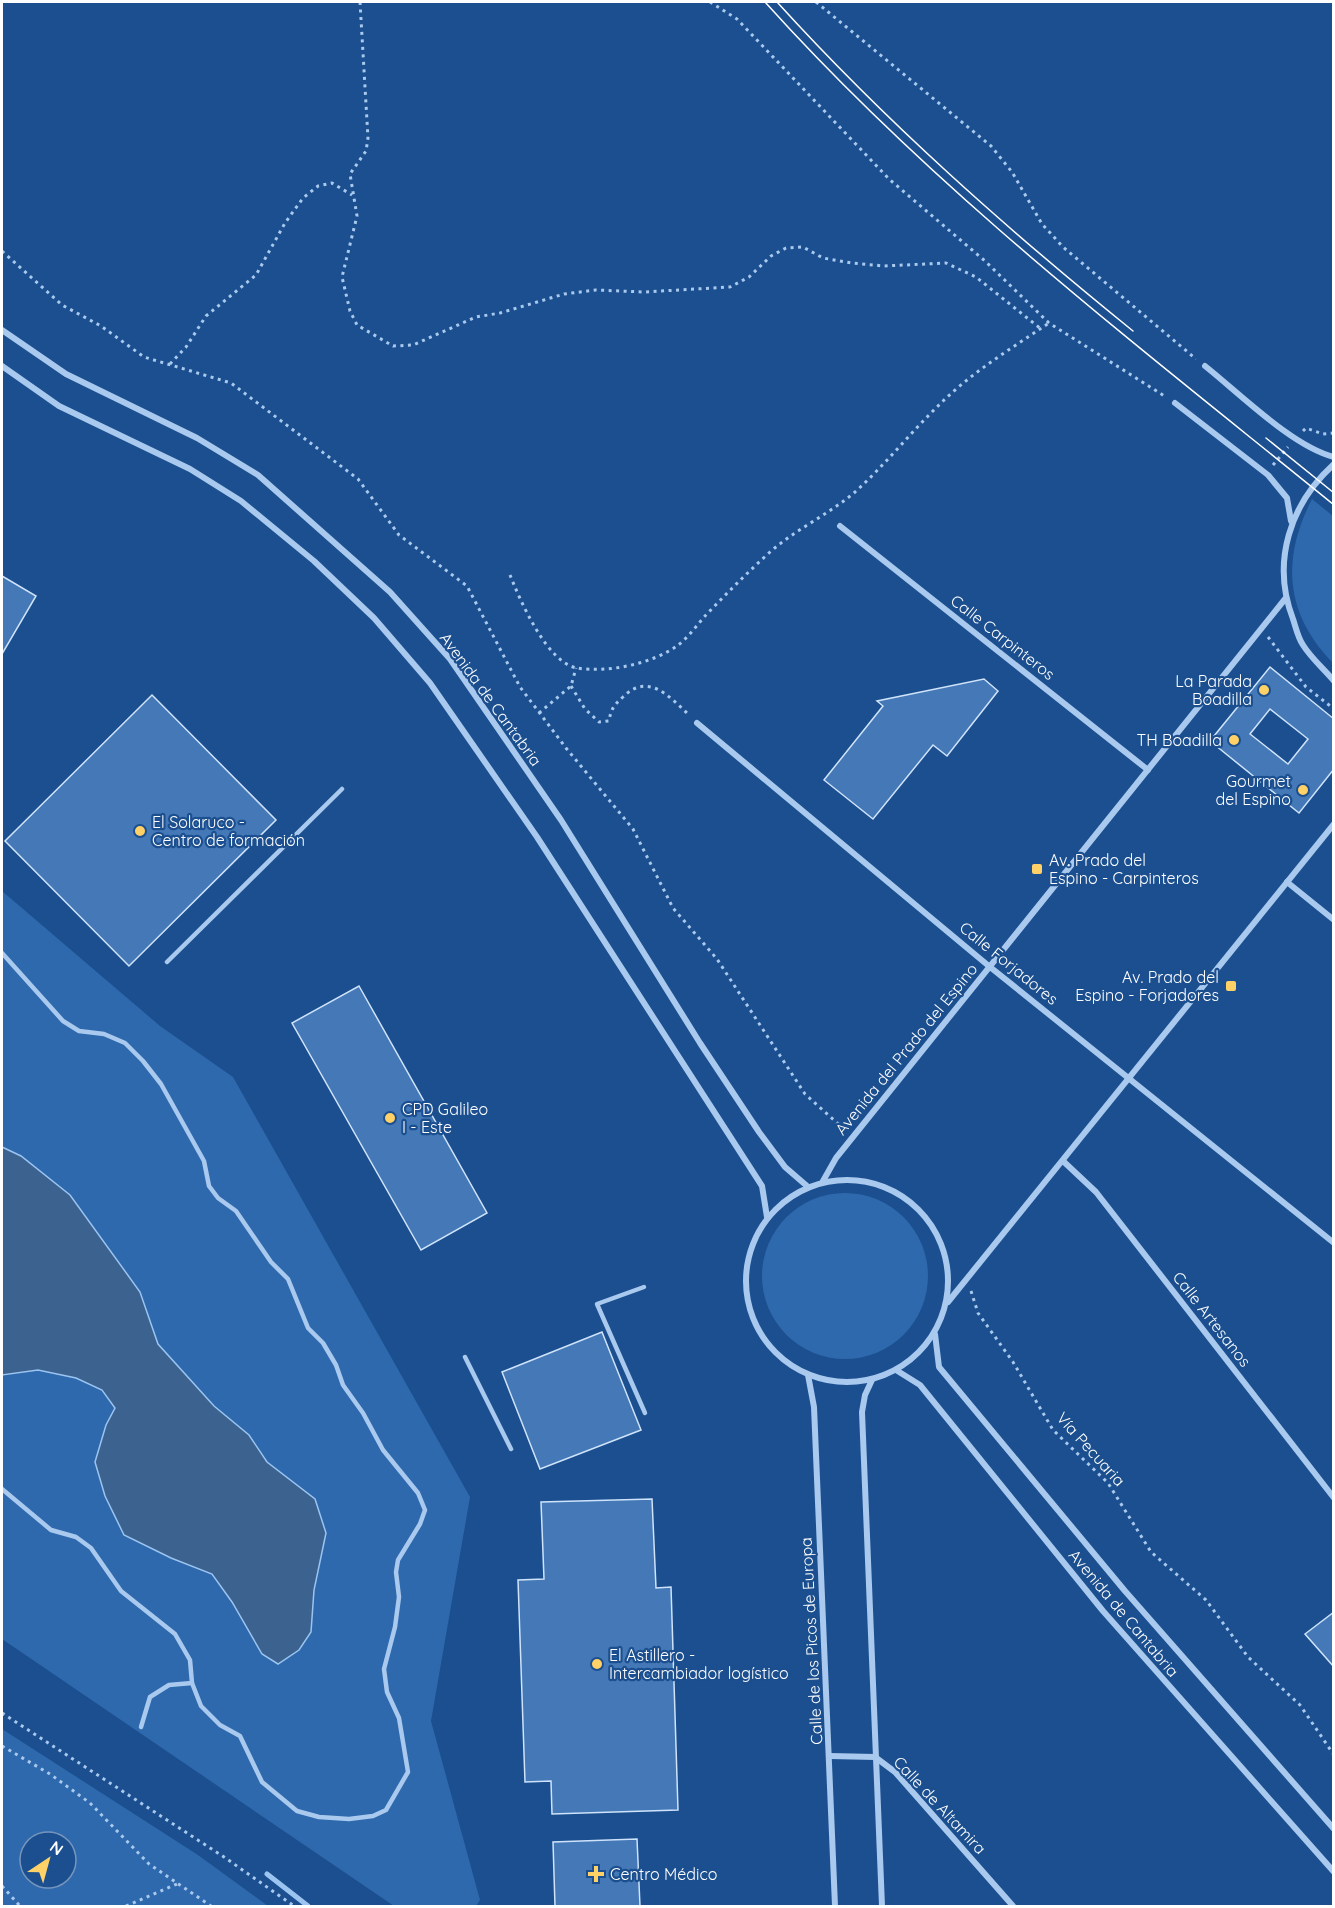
<svg xmlns="http://www.w3.org/2000/svg" width="1335" height="1908" font-family="Quicksand,sans-serif">
<style>
.green{fill:#2e69ad;fill-rule:evenodd}
.water{fill:#3c6290;stroke:#9cc4f0;stroke-width:1.5}
.lines{fill:none;stroke-linecap:round;stroke-linejoin:round}
.stream{stroke:#9cc4f0;stroke-width:5}
.building{fill:#4478b7;stroke:#cfe3fa;stroke-width:1.5;fill-rule:evenodd}
.path{stroke:#a9c9ee;stroke-width:3;stroke-dasharray:3 4.5;stroke-linecap:butt}
.service{stroke:#a9c9ee;stroke-width:4.5}
.minor{stroke:#a9c9ee;stroke-width:6}
.tram{stroke:#fff;stroke-width:1.5}
.poi-dot{fill:#ffd166;stroke:#1b4f8f;stroke-width:2}
.labels{text-anchor:middle;stroke-width:4.5;stroke-linejoin:round;paint-order:stroke}
.street-label{font-size:16px;fill:#fff;stroke:#1b4f8f}
.poi-label{font-size:16px;fill:#fff;stroke:#1b4f8f;text-anchor:start}
</style>
<rect width="100%" height="100%" fill="#1b4f8f"/>
<g class="green">
<path d="M 1312,499 L 1333,516 L 1333,663 C 1285,614 1281,559 1312,499 Z"/>
<path d="M 2,891 L 160,1026 L 233,1077 L 470,1497 L 431,1721 L 480,1900 L 476,1906 L 394,1906 L 2,1639 Z"/>
<circle cx="845" cy="1276" r="83"/>
<path d="M 2,1729 L 198,1855 L 268,1906 L 2,1906 ZM 30,1842 L 66,1842 L 66,1878 L 30,1878 Z"/>
</g>
<path class="water" d="M 2,1147 L 21,1156 L 70,1195 L 140,1292 L 158,1344 L 214,1406 L 249,1435 L 267,1462 L 315,1499 L 326,1533 L 314,1590 L 311,1632 L 299,1650 L 278,1664 L 262,1654 L 232,1602 L 212,1574 L 171,1558 L 124,1535 L 105,1496 L 95,1462 L 106,1425 L 115,1408 L 102,1390 L 76,1378 L 38,1370 L 2,1375 Z"/>
<g class="lines">
<path class="stream" d="M 267,1874 L 308,1906"/>
</g>
<g class="building">
<path d="M 2,576 L 36,596 L 2,654 Z"/>
<path d="M 1270,667 L 1334,719 L 1334,769 L 1299,813 L 1210,741 ZM 1270,709 L 1308,739 L 1288,764 L 1250,734 Z"/>
<path d="M 984,679 L 998,691 L 947,756 L 933,745 L 873,819 L 824,780 L 883,706 L 877,701 Z"/>
<path d="M 152,695 L 276,820 L 129,966 L 5,841 Z"/>
<path d="M 359,986 L 487,1213 L 421,1250 L 292,1023 Z"/>
<path d="M 602,1332 L 641,1430 L 540,1469 L 502,1372 Z"/>
<path d="M 652,1499 L 656,1588 L 671,1587 L 678,1810 L 552,1814 L 551,1781 L 525,1782 L 518,1580 L 544,1579 L 541,1502 Z"/>
<path d="M 1334,1612 L 1334,1667 L 1305,1634 Z"/>
<path d="M 637,1839 L 640,1906 L 555,1906 L 553,1842 Z"/>
</g>
<g class="lines">
<g class="path">
<path d="M 360,2 L 368,138 L 366,151 L 350,174 L 357,216 L 342,277 L 350,311 L 357,325 L 393,346 L 413,345 L 476,317 L 500,313 L 564,294 L 596,290 L 644,292 L 730,287 L 749,277 L 771,256 L 786,248 L 803,247 L 823,258 L 852,263 L 884,266 L 946,263 L 976,277 L 1041,329"/>
<path d="M 710,2 L 737,19 L 889,179 L 985,261 L 1049,323 L 1166,397"/>
<path d="M 816,2 L 991,146 L 1012,172 L 1042,224 L 1063,247 L 1196,359"/>
<path d="M 2,251 L 62,305 L 101,326 L 144,357 L 231,383 L 358,479 L 399,535 L 467,586 L 520,687 L 566,748 L 633,829 L 673,908 L 717,959 L 805,1094 L 845,1130"/>
<path d="M 170,364 L 186,347 L 206,316 L 256,275 L 285,223 L 303,198 L 318,186 L 332,183 L 352,195"/>
<path d="M 1303,431 L 1306,428 L 1323,434 L 1334,433"/>
<path d="M 1273,465 L 1288,447"/>
<path d="M 510,575 C 520,600 547,663 577,668 C 608,673 651,664 677,646 C 688,638 697,625 705,616 C 726,594 747,573 770,552 C 796,529 828,515 855,492 C 885,465 911,432 940,404 C 972,372 1012,348 1049,323"/>
<path d="M 1268,637 L 1306,687 L 1334,709"/>
<path d="M 571,686 L 585,709 L 599,722 L 609,721 C 611,709 614,705 623,697 C 648,672 669,696 689,715"/>
<path d="M 539,713 L 571,686 L 576,668"/>
<path d="M 971,1291 L 978,1313 L 1013,1362 L 1053,1430 L 1108,1483 L 1151,1552 L 1206,1600 L 1248,1657 L 1300,1705 L 1334,1755"/>
<path d="M 2,1713 L 224,1857 L 294,1906"/>
<path d="M 2,1746 L 50,1774 L 90,1803 L 149,1864 L 211,1906"/>
<path d="M 2,1886 L 20,1906"/>
<path d="M 126,1906 L 177,1884"/>
</g>
<g class="service">
<path d="M 2,953 L 63,1021 L 79,1031 L 104,1034 L 125,1043 L 143,1061 L 161,1084 L 204,1161 L 209,1186 L 218,1198 L 236,1211 L 271,1262 L 288,1279 L 308,1328 L 323,1343 L 336,1365 L 343,1385 L 363,1413 L 383,1450 L 418,1493 L 425,1510 L 420,1524 L 398,1560 L 396,1572 L 399,1597 L 395,1627 L 384,1669 L 387,1692 L 399,1718 L 408,1772 L 386,1810 L 373,1816 L 349,1819 L 319,1817 L 297,1811 L 262,1782 L 240,1736 L 220,1725 L 201,1706 L 192,1683 L 190,1660 L 175,1634 L 121,1591 L 91,1548 L 76,1537 L 51,1530 L 2,1489"/>
<path d="M 167,962 L 342,789"/>
<path d="M 644,1287 L 597,1304 L 645,1413"/>
<path d="M 465,1357 L 511,1449"/>
<path d="M 141,1727 L 150,1697 L 169,1685 L 192,1683"/>
</g>
<g class="minor">
<path d="M 2,330 L 66,374 L 197,438 L 258,475 L 390,592 L 450,659 L 561,820 L 700,1043 L 759,1132 L 785,1167 L 807,1186"/>
<path d="M 2,366 L 59,406 L 190,469 L 241,501 L 314,561 L 374,618 L 430,683 L 537,837 L 762,1186 L 767,1217"/>
<path d="M 1205,366 C 1239,393 1293,447 1334,457"/>
<path d="M 1175,403 L 1268,475 L 1287,498 L 1291,521"/>
<path d="M 1334,464 C 1290,504 1271,562 1293,619 C 1296,628 1298,638 1303,645 C 1311,658 1324,669 1334,681"/>
<path d="M 840,526 L 1148,770"/>
<path d="M 697,723 L 990,967 L 1334,1243"/>
<path d="M 1287,882 L 1334,920"/>
<path d="M 1063,1161 L 1096,1192 L 1334,1498"/>
<circle cx="847" cy="1281" r="101"/>
<path d="M 823,1181 L 836,1158 L 1285,599"/>
<path d="M 948,1302 L 1334,824"/>
<path d="M 935,1334 L 939,1367 L 1125,1591 L 1334,1829"/>
<path d="M 896,1370 L 920,1385 L 1103,1611 L 1334,1872"/>
<path d="M 808,1375 L 814,1407 L 835,1906"/>
<path d="M 872,1380 L 865,1395 L 862,1412 L 882,1906"/>
<path d="M 830,1756 L 875,1757 L 895,1772 L 1013,1906"/>
</g>
<g class="tram">
<path d="M 765,2 C 935,191 1137,345 1334,505"/>
<path d="M 777,2 C 886,122 1007,229 1133,331"/>
<path d="M 1266,438 L 1334,493"/>
</g>
</g>
<g class="poi-dot">
<circle cx="1264" cy="690" r="6"/>
<circle cx="1234" cy="740" r="6"/>
<circle cx="1303" cy="790" r="6"/>
<circle cx="140" cy="831" r="6"/>
<rect x="1031" y="863" width="12" height="12" rx="3"/>
<rect x="1225" y="980" width="12" height="12" rx="3"/>
<circle cx="390" cy="1118" r="6"/>
<circle cx="597" cy="1664" r="6"/>
<path d="M593 1865h6v6h6v6h-6v6h-6v-6h-6v-6h6z"/>
</g>
<g class="labels">
<g class="street-label">
<text transform="translate(1003 637) rotate(38)" y="6">Calle Carpinteros</text>
<text transform="translate(491 699) rotate(54)" y="6">Avenida de Cantabria</text>
<text transform="translate(1009 963) rotate(39)" y="6">Calle Forjadores</text>
<text transform="translate(906 1049) rotate(-51)" y="6">Avenida del Prado del Espino</text>
<text transform="translate(1212 1319) rotate(52)" y="6">Calle Artesanos</text>
<text transform="translate(1091 1449) rotate(48)" y="6">Vía Pecuaria</text>
<text transform="translate(1124 1613) rotate(50)" y="6">Avenida de Cantabria</text>
<text transform="translate(811 1641) rotate(-93)" y="6">Calle de los Picos de Europa</text>
<text transform="translate(940 1805) rotate(47)" y="6">Calle de Altamira</text>
</g>
<g class="poi-label">
<text x="1252" y="687" text-anchor="end">La Parada<tspan x="1252" dy="18">Boadilla</tspan></text>
<text x="1222" y="746" text-anchor="end">TH Boadilla</text>
<text x="1291" y="787" text-anchor="end">Gourmet<tspan x="1291" dy="18">del Espino</tspan></text>
<text x="152" y="828">El Solaruco -<tspan x="152" dy="18">Centro de formación</tspan></text>
<text x="1049" y="866">Av. Prado del<tspan x="1049" dy="18">Espino - Carpinteros</tspan></text>
<text x="1219" y="983" text-anchor="end">Av. Prado del<tspan x="1219" dy="18">Espino - Forjadores</tspan></text>
<text x="402" y="1115">CPD Galileo<tspan x="402" dy="18">I - Este</tspan></text>
<text x="609" y="1661">El Astillero -<tspan x="609" dy="18">Intercambiador logístico</tspan></text>
<text x="610" y="1880">Centro Médico</text>
</g>
</g>
<rect width="1335" height="1908" fill="none" stroke="#ffffff" stroke-width="6"/>
<g transform="translate(48 1860) rotate(36)"><circle r="28" fill="#1b4f8f" stroke="#7695bc" stroke-width="1.5"/>
<path d="M0-4.5L10 22L0 15L-10 22Z" fill="#ffd166"/>
<text y="-9" font-size="16" font-weight="bold" text-anchor="middle" fill="#ffffff">N</text>
</g>
</svg>
